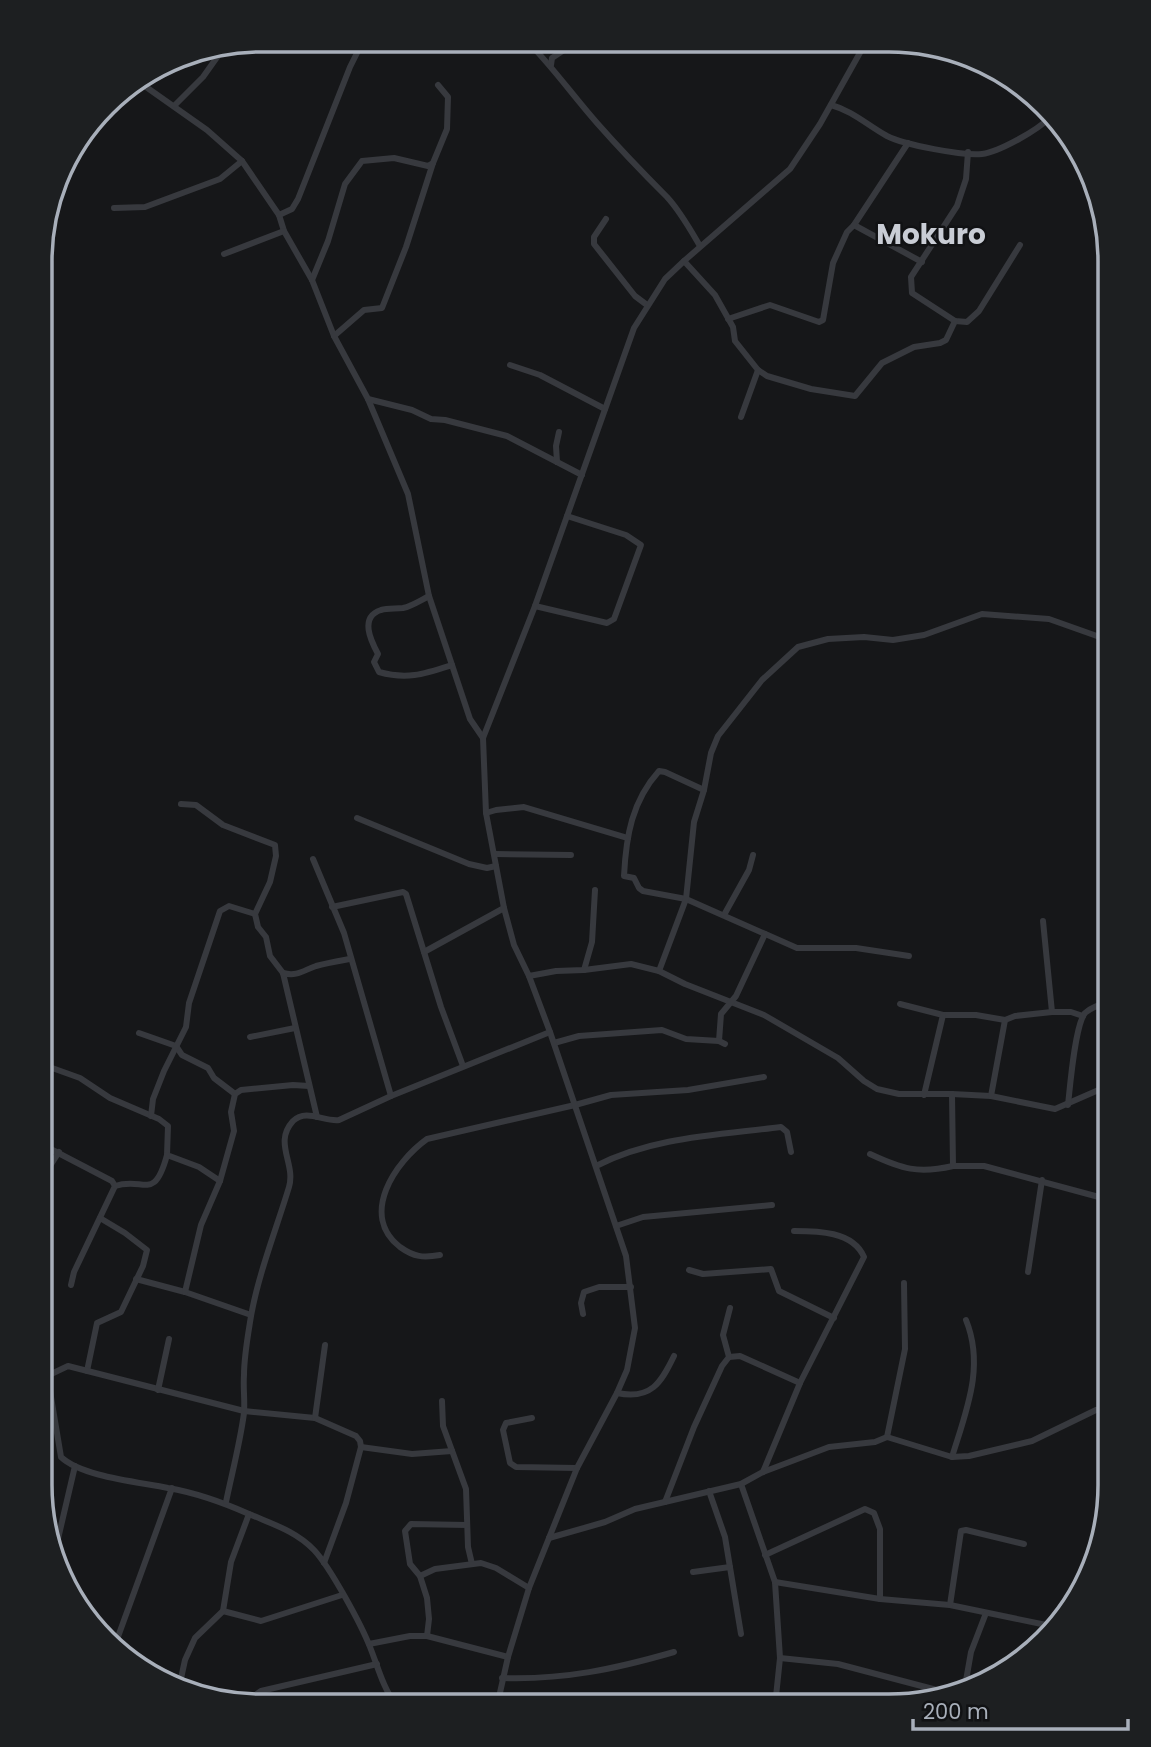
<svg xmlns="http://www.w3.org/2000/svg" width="1151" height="1747" font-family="Poppins,sans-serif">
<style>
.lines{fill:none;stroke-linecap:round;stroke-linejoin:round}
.street{stroke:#37393e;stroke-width:6}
.labels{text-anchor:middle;stroke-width:5;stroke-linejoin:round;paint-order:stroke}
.quarter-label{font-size:28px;font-weight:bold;fill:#c9cdd5;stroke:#111214}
.rim{fill:none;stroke:#a8afba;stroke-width:3.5}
</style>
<rect width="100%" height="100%" fill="#161719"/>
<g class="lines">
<g class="street">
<path d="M 527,41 C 553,67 573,96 597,123 C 619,148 643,173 667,197 C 680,211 690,229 700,246"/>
<path d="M 551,65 L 552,58 L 570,46"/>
<path d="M 139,82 L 207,130 L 242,161 L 279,215 L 284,231 L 312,280 L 334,336 L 368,399 L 408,494 L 429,596 L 470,719 L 483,738"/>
<path d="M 175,105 L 203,77 L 225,46"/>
<path d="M 831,105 C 853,111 867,125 887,136 C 905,145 963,156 982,154 C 999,152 1038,130 1049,118"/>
<path d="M 908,143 L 854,225 L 922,262"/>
<path d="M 968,152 L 966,179 L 957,206 L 911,277 L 912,293 L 955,321 L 967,322 L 979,311 L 1020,245"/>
<path d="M 114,208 L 145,207 L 220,179 L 242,161"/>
<path d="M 279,215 L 292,209 L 298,199 L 350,67 L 363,41"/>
<path d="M 606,219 L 594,237 L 594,244 L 635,296 L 647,305"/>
<path d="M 224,254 L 284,231"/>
<path d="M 684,261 L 715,295 L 733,327 L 735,341 L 758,370 L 767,376 L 811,389 L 855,396 L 882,363 L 914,347 L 940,343 L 946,340 L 955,321"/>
<path d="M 312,280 L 328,241 L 345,184 L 362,161 L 394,158 L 428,166 L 433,163 L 447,129 L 448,97 L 438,85"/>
<path d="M 728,319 L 770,305 L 819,322 L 823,320 L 833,263 L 847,232 L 854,225"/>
<path d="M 334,336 L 364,310 L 382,308 L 406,247 L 433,163"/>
<path d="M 510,365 L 540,375 L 605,409"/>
<path d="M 368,399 L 412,410 L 431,419 L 445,420 L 507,436 L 582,475"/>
<path d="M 741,417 L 758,370"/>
<path d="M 557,462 L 556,446 L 559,432"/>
<path d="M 429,596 C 421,600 412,606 403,608 C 396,609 388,608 381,610 C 359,617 371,641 378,654 L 374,662 L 379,672 C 407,680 424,674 452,665"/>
<path d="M 535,606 L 607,623 L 614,619 L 641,545 L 626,535 L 567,516"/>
<path d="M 704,790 L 665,772 L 659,771 C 632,801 626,836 624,876 L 634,878 L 639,888 L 643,891 L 686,899 L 797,948 L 856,948 L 909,956"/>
<path d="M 181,804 L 196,805 L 223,825 L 275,845 L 276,856 L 270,882 L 255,914 L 258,927 L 266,937 L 270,956 L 283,973 L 317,1117"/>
<path d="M 486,813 L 496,810 L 524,807 L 628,838"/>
<path d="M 357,818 L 469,864 L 487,868 L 496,866"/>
<path d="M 495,854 L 571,855"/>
<path d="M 313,859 L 344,933 L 391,1096"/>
<path d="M 332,907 L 403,892 L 406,894 L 441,1007 L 463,1066"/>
<path d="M 724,915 L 749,870 L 753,855"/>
<path d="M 1043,921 L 1052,1012"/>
<path d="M 424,952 L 504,908"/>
<path d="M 584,970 L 592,942 L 595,890"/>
<path d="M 659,971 L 686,899 L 694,822 L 704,790 L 711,753 L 718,736 L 762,680 L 798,647 L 828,639 L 864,637 L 893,640 L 924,635 L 982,614 L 1049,619 L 1111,641"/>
<path d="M 283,973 C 297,977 304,970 316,966 C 327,963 339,961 350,959"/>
<path d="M 529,976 L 556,971 L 584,970 L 631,964 L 659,971 L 685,984 L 764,1015 L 838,1058 L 864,1081 L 877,1089 L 899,1094 L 952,1094 L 991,1096 L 1055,1109 L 1110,1085"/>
<path d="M 900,1004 L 943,1015 L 976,1015 L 1005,1020 L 1015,1016 L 1052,1012 L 1071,1012 L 1083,1016"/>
<path d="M 139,1033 L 176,1046 L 182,1055 L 208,1068 L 214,1078 L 235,1094"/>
<path d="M 250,1037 L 295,1028"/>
<path d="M 719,1041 L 721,1014 L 736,996 L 765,934"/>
<path d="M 554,1043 L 579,1036 L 662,1030 L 686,1039 L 719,1041 L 725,1044"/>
<path d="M 41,1064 L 80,1078 L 110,1098 L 159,1119 L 168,1126 L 167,1155 L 199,1167 L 220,1181"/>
<path d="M 924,1095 L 943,1015"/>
<path d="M 991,1096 L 1005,1020"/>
<path d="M 1068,1105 C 1070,1087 1075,1025 1085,1013 C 1091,1007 1102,1004 1110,1002"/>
<path d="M 151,1116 L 153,1099 L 164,1071 L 186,1027 L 189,1003 L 220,911 L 229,906 L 255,914"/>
<path d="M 41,1144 L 112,1181 L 115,1186 L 74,1272 L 71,1285"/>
<path d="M 870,1154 C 902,1169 918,1174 953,1166 L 952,1094"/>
<path d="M 596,1166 C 652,1137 718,1135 781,1127 L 787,1132 L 791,1152"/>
<path d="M 953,1166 L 984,1166 L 1110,1200"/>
<path d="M 41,1180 L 59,1152"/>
<path d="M 115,1186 C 144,1176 154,1203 167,1155"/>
<path d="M 616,1226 L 643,1217 L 772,1205"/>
<path d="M 1110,1240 L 1100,1238 L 1101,1229 L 1110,1201"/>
<path d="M 440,1255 C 423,1258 414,1257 400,1247 C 359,1215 395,1162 427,1139 L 575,1105 L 611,1095 L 688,1090 L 764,1077"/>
<path d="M 689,1270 L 703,1274 L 771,1269 L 779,1291 L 834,1318"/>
<path d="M 1028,1272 L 1042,1180"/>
<path d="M 136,1279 L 185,1292 L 251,1315"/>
<path d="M 185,1292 L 201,1225 L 220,1181 L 234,1131 L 231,1112 L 235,1094 L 241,1090 L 293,1085 L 309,1086"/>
<path d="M 583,1314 L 581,1303 L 584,1292 L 599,1287 L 631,1287"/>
<path d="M 729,1357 L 740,1356 L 800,1383"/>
<path d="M 87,1371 L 97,1323 L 121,1312 L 143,1266 L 147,1250 L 125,1233 L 100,1218"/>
<path d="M 40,1377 L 50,1391 L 61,1457 C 82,1477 140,1482 168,1488 C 197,1493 222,1502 249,1514 C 272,1524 296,1531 314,1550 C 330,1567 361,1624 370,1647 C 378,1667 383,1688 396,1705"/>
<path d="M 42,1384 L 47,1376 L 68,1366 L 244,1411 L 315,1418 L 356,1436 L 360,1441 L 361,1447 L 346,1503 L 324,1563"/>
<path d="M 158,1390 L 169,1339"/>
<path d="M 617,1393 C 651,1400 661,1383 674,1356"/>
<path d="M 442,1401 L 443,1426 L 466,1489 L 468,1547 L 472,1564"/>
<path d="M 315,1418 L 325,1345"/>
<path d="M 532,1418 L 506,1423 L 503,1430 L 510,1463 L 516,1467 L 577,1468"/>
<path d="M 887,1437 L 905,1349 L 904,1283"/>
<path d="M 361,1447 L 412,1454 L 452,1451"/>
<path d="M 952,1457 C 966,1411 985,1367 966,1320"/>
<path d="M 763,1472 L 800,1383 L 864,1257 C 853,1231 817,1231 794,1231"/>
<path d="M 741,1484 L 775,1582 L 780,1658 L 775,1706"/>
<path d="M 709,1491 L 725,1537 L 741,1634"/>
<path d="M 226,1502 C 232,1473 240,1443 244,1413 C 245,1400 243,1387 244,1375 C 244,1356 248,1335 251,1316 C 259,1272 276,1230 289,1187 C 296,1163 273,1143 293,1121 C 306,1108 324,1122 339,1120 L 391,1096 L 550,1032"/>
<path d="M 665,1502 L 694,1427 L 722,1366 L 729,1357 L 723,1335 L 730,1308"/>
<path d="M 549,1538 L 605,1522 L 635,1509 L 741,1484 L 763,1472 L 829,1447 L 875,1442 L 887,1437 L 952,1457 L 969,1456 L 1032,1441 L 1096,1410"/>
<path d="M 765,1555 L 865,1509 L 874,1513 L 880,1529 L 880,1599"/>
<path d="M 54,1556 L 75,1466"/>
<path d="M 693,1572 L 730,1567"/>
<path d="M 420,1576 L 435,1569 L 481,1563 L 496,1568 L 529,1588"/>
<path d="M 775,1582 L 880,1599 L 950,1605 L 1056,1627"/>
<path d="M 950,1605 L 961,1531 L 966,1530 L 1024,1544"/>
<path d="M 223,1611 L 261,1621 L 342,1595"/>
<path d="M 427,1636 L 429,1619 L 427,1598 L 420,1576 L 410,1564 L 405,1531 L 411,1524 L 467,1525"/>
<path d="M 369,1644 L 410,1636 L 427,1636 L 508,1657"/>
<path d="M 115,1645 L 172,1488"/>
<path d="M 780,1658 L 838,1664 L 952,1694"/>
<path d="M 502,1678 C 564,1680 615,1669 674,1652"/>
<path d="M 180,1683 L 185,1660 L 195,1638 L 223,1611 L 231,1562 L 249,1514"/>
<path d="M 964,1692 L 971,1652 L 986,1613"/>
<path d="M 250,1705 L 254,1696 L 261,1691 L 377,1664"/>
<path d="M 497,1706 L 508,1657 L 529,1588 L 577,1468 L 617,1393 L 627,1370 L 635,1328 L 626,1256 L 550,1032 L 529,976 L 514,945 L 504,908 L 486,813 L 483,738 L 535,606 L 634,328 L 665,279 L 684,261 L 790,169 L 820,124 L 866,42"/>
</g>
</g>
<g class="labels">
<g class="quarter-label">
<text x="931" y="244">Mokuro</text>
</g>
</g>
<path d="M0 0H1151V1747H0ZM261 52H889A209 209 0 0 1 1098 261V1485A209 209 0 0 1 889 1694H261A209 209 0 0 1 52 1485V261A209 209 0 0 1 261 52Z" fill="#1d1f21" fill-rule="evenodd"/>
<path class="rim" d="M261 52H889A209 209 0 0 1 1098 261V1485A209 209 0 0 1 889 1694H261A209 209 0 0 1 52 1485V261A209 209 0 0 1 261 52Z"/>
<path d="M913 1719v10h215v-10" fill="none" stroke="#a8afba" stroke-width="3.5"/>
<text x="923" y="1719" font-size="21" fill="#a8afba" stroke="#111214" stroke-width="5" paint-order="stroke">200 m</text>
</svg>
